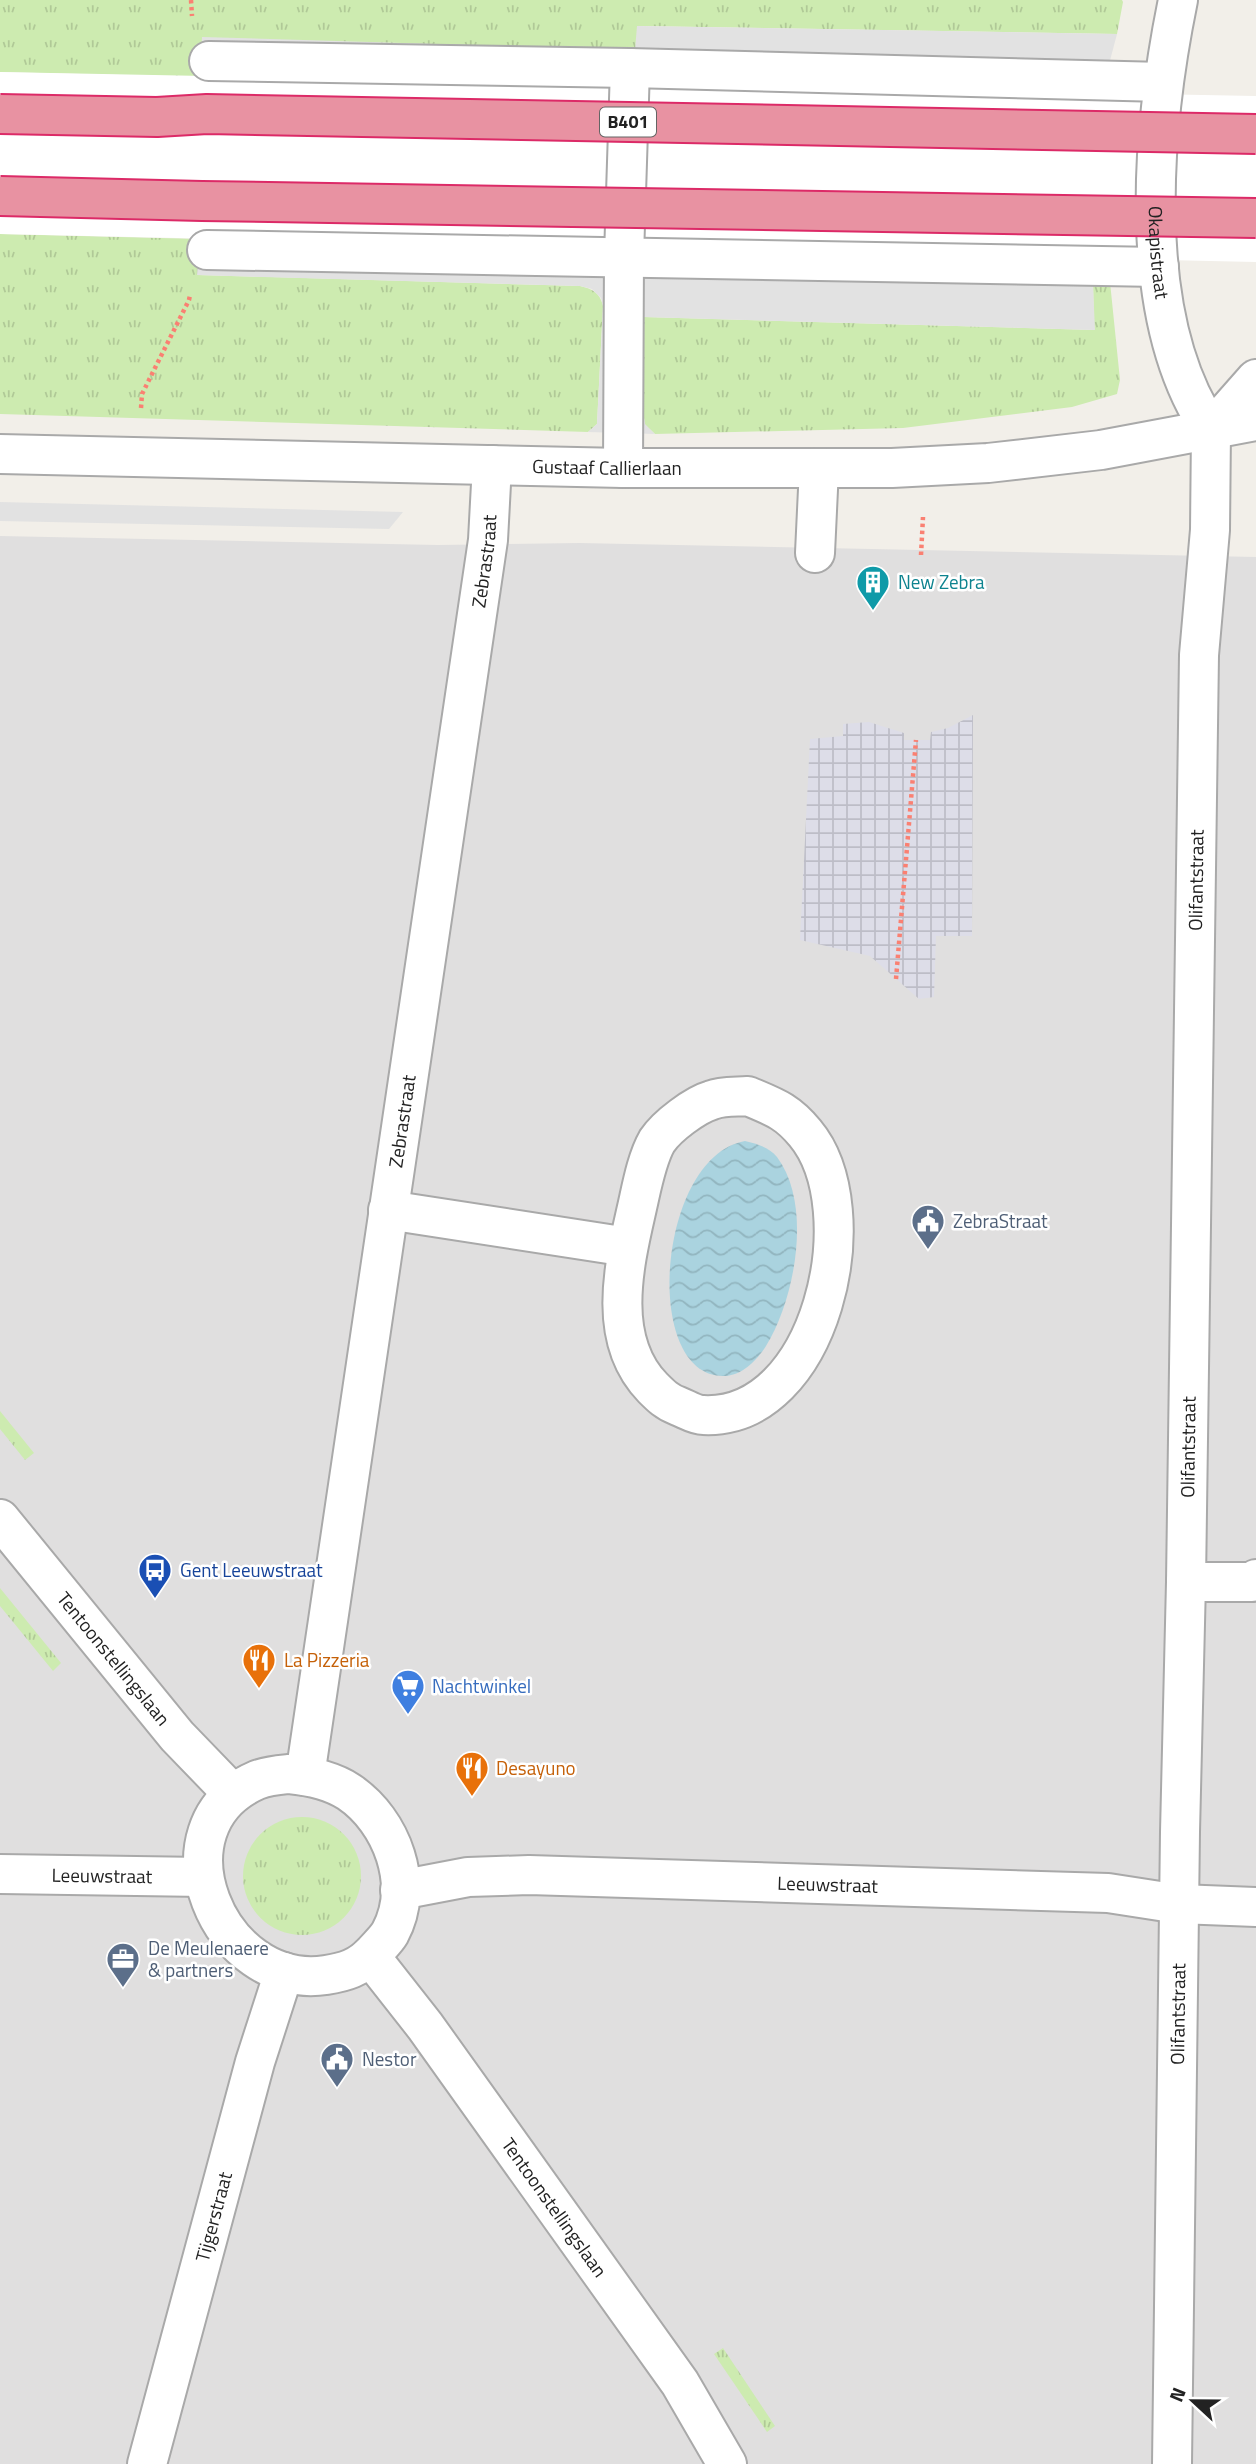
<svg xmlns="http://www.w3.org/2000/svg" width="1256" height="2464" font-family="'Titillium Web',sans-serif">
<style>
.residential{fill:#e0dfdf}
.grass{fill:url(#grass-tufts)}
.parking{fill:#e2e2e2}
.plaza{fill:url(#plaza-grid)}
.water{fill:url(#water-waves)}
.pier{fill:#fff}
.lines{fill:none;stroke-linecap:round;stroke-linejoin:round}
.minor-casing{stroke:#a9a9a9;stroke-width:42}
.path{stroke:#fa8072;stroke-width:4.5;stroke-dasharray:3.5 3.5;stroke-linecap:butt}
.minor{stroke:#fff;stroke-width:38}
.highway-bridge-casing{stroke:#dc2a67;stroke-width:42;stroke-linecap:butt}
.highway-bridge{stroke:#e892a2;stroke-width:38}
.labels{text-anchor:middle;stroke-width:5;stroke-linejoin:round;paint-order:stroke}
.shield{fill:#fff;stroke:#646464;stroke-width:2}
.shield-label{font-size:18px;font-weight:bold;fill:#222}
.street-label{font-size:19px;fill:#222;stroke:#fff}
.culture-label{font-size:19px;fill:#0d838f;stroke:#fff;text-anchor:start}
.service-label{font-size:19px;fill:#4e5e75;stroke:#fff;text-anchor:start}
.transit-label{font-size:19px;fill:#164399;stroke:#fff;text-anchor:start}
.food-label{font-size:19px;fill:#c56008;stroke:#fff;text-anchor:start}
.shop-label{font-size:19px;fill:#366cbe;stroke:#fff;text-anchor:start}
</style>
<defs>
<pattern id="grass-tufts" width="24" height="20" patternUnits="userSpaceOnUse" patternTransform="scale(1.75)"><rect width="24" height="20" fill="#cdebb0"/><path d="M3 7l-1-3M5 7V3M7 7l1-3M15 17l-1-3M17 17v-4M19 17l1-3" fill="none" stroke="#b0c997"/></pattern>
<pattern id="plaza-grid" width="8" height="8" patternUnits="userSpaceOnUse" patternTransform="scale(1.75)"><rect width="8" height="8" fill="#dddde8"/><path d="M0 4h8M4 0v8" fill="none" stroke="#bdbdc7"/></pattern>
<pattern id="water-waves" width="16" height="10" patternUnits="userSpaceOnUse" patternTransform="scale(1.75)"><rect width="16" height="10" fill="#aad3df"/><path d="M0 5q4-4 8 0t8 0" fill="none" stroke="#92b5bf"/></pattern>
</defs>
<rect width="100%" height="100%" fill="#f2efe9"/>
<path class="residential" d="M 0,536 L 438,545 L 579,543 L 1256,557 L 1256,2464 L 0,2464 Z"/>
<g class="grass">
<path d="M 0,0 L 1122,0 L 1123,2 L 1117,34 L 638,26 L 636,50 L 202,38 L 200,77 L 0,72 Z"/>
<path d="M 0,234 L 200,239 L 198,275 L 580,286 C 593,289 600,293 603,306 L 597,424 L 588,432 L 0,414 Z"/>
<path d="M 1093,282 L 1110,282 L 1120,380 L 1117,394 L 1072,407 L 903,428 L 655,434 L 645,425 L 641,398 L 644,317 L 1094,330 Z"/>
<path d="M 0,1411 L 34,1453 L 25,1460 L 0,1429 Z"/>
<path d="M 0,1588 L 61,1663 L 53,1671 L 0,1606 Z"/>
<circle cx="302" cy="1876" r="59"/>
<path d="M 723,2348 L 775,2426 L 767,2432 L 714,2354 Z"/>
</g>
<g class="parking">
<path d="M 637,26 L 1117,34 L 1094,121 L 1091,241 L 1095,330 L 644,317 L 641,398 L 645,424 L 655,434 L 588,432 L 597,424 L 603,306 L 601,298 L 592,289 L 580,286 L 197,275 L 202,201 L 202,37 L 635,50 Z"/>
<path d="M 0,502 L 403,512 L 389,529 L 0,521 Z"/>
</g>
<path class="plaza" d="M 973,715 L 972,936 L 936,936 L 934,997 L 919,999 L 870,956 L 800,940 L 810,739 L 843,736 L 843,724 L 869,722 L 904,733 L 904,740 L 930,740 L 931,732 L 948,728 Z"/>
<path class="water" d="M 745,1141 C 757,1144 769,1147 777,1157 C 813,1205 795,1299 766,1346 C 757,1360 743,1375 725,1376 C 641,1380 656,1157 745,1141 Z"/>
<path class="pier" d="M 0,72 L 1256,96 L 1256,262 L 0,234 Z"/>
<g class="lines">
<defs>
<g id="minor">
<path id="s1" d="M 1178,0 C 1152,127 1134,318 1211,430"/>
<path d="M 209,61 L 630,68 L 1163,82"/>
<path d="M 207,250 L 1159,267"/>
<path d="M 1211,430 L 1256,379"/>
<path id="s2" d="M 0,454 L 623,468 L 892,468 L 988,463 L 1101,450 L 1256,421"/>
<path d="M 623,468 L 624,256 L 630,68"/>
<path d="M 815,553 L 819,468"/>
<path d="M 748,1096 C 774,1107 787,1111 805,1133 C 869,1209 822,1421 703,1415 C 695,1415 686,1409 678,1406 C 667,1402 661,1396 653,1388 C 607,1341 623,1269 636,1212 C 641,1191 646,1160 657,1141 C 667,1126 695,1105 712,1100 C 722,1096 737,1097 748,1096 Z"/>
<path d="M 388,1210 L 628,1247"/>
<path id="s3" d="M 0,1519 L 177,1736 L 233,1794"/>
<path d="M 1186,1582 L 1252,1582 L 1256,1579"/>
<path d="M 289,1774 C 310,1776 331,1780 349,1792 C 392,1821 416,1885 390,1933 C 386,1940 378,1947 373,1953 C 359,1968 345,1972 326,1975 C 218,1991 150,1826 257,1780 C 267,1776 279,1775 289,1774 Z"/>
<path id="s4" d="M 305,1776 L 488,540 L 492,465"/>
<path id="s5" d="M 0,1874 L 204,1877"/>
<path id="s6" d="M 400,1890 L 468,1877 L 529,1875 L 1108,1893 L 1179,1904 L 1256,1907"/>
<path id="s7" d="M 370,1956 L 425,2026 L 680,2383 L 727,2464"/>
<path id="s8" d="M 147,2464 L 255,2062 L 284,1972"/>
<path id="s9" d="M 1172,2464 L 1180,1832 L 1186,1582 L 1199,655 L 1210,530 L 1211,430"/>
</g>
</defs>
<use href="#minor" class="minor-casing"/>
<g class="path">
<path d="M 191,0 L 192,16"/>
<path d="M 141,408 L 142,394 L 189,300 L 190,295"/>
<path d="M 921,555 L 923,517"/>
<path d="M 896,979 L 916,740"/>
</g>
<use href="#minor" class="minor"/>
<defs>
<g id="highway-bridge">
<path d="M 0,114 L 157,117 L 207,114 L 1256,134"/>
<path d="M 0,196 L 202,201 L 1256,218"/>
</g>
</defs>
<use href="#highway-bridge" class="highway-bridge-casing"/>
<use href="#highway-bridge" class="highway-bridge"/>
</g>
<defs>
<symbol id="building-pin" viewBox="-11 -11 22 30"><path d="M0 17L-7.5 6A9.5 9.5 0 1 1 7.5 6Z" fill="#0f9aa8" stroke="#fff"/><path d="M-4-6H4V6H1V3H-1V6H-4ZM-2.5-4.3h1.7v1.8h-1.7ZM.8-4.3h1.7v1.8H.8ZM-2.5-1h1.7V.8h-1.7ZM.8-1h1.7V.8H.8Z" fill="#fff"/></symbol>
<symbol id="civic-pin" viewBox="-11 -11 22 30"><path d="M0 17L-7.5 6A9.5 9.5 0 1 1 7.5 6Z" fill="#5c6f8a" stroke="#fff"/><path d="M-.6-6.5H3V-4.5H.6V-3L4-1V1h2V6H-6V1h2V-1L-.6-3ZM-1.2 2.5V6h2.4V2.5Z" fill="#fff"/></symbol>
<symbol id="bus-pin" viewBox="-11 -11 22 30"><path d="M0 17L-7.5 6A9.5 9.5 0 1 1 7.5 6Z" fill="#1a4fb4" stroke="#fff"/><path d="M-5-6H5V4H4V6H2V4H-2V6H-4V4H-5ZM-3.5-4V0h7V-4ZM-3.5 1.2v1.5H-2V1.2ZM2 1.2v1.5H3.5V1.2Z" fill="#fff"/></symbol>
<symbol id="restaurant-pin" viewBox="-11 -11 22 30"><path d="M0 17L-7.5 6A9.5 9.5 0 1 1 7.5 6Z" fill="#e8710a" stroke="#fff"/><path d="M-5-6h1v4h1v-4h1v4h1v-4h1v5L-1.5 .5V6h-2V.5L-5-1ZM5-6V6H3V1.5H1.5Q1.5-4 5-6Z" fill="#fff"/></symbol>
<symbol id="supermarket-pin" viewBox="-11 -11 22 30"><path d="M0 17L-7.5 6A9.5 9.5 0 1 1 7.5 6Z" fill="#3f7fe0" stroke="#fff"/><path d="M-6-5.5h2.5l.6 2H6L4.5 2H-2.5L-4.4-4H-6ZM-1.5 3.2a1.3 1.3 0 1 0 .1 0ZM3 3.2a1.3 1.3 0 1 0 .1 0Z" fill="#fff"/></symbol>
<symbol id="office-pin" viewBox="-11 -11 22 30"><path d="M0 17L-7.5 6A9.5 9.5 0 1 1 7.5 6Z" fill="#5c6f8a" stroke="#fff"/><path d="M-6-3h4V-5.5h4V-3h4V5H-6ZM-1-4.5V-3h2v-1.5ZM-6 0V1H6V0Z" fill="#fff"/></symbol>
</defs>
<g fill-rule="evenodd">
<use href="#building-pin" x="854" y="563" width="38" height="52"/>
<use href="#civic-pin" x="909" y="1202" width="38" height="52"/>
<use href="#bus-pin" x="136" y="1551" width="38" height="52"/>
<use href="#restaurant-pin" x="240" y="1641" width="38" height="52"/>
<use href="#supermarket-pin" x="389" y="1667" width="38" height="52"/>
<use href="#restaurant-pin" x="453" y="1749" width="38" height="52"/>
<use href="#office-pin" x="104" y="1940" width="38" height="52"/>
<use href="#civic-pin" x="318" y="2040" width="38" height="52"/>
</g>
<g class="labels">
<rect class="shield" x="600" y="107.5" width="56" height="29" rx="5"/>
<g class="shield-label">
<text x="628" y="128">B401</text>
</g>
<g class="street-label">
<text dy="7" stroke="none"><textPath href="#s1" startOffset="254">Okapistraat</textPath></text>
<text dy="7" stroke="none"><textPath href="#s2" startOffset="607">Gustaaf Callierlaan</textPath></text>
<text dy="7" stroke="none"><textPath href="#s4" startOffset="1228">Zebrastraat</textPath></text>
<text dy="7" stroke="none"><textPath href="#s9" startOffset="1584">Olifantstraat</textPath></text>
<text dy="7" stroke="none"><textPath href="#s4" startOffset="662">Zebrastraat</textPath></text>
<text dy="7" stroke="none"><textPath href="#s9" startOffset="1017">Olifantstraat</textPath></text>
<text dy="7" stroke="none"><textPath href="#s3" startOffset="180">Tentoonstellingslaan</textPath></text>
<text dy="7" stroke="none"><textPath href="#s5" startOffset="102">Leeuwstraat</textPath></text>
<text dy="7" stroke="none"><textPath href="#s6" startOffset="429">Leeuwstraat</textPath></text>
<text dy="7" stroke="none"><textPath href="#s9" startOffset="450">Olifantstraat</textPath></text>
<text dy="7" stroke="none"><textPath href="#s7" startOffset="312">Tentoonstellingslaan</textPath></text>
<text dy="7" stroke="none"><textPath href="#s8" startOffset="256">Tijgerstraat</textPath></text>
</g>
<g class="culture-label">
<text x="898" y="589">New Zebra</text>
</g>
<g class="service-label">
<text x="953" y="1228">ZebraStraat</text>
<text x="148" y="1955">De Meulenaere<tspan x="148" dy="22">&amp; partners</tspan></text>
<text x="362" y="2066">Nestor</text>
</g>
<g class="transit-label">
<text x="180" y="1577">Gent Leeuwstraat</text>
</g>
<g class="food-label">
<text x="284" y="1667">La Pizzeria</text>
<text x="496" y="1775">Desayuno</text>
</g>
<g class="shop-label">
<text x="432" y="1693">Nachtwinkel</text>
</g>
</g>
<g transform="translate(1193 2401) rotate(292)" stroke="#ffffff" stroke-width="5" paint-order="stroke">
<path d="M0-5L12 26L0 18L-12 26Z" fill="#222222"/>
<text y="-10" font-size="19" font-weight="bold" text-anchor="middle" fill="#222222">N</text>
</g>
</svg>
